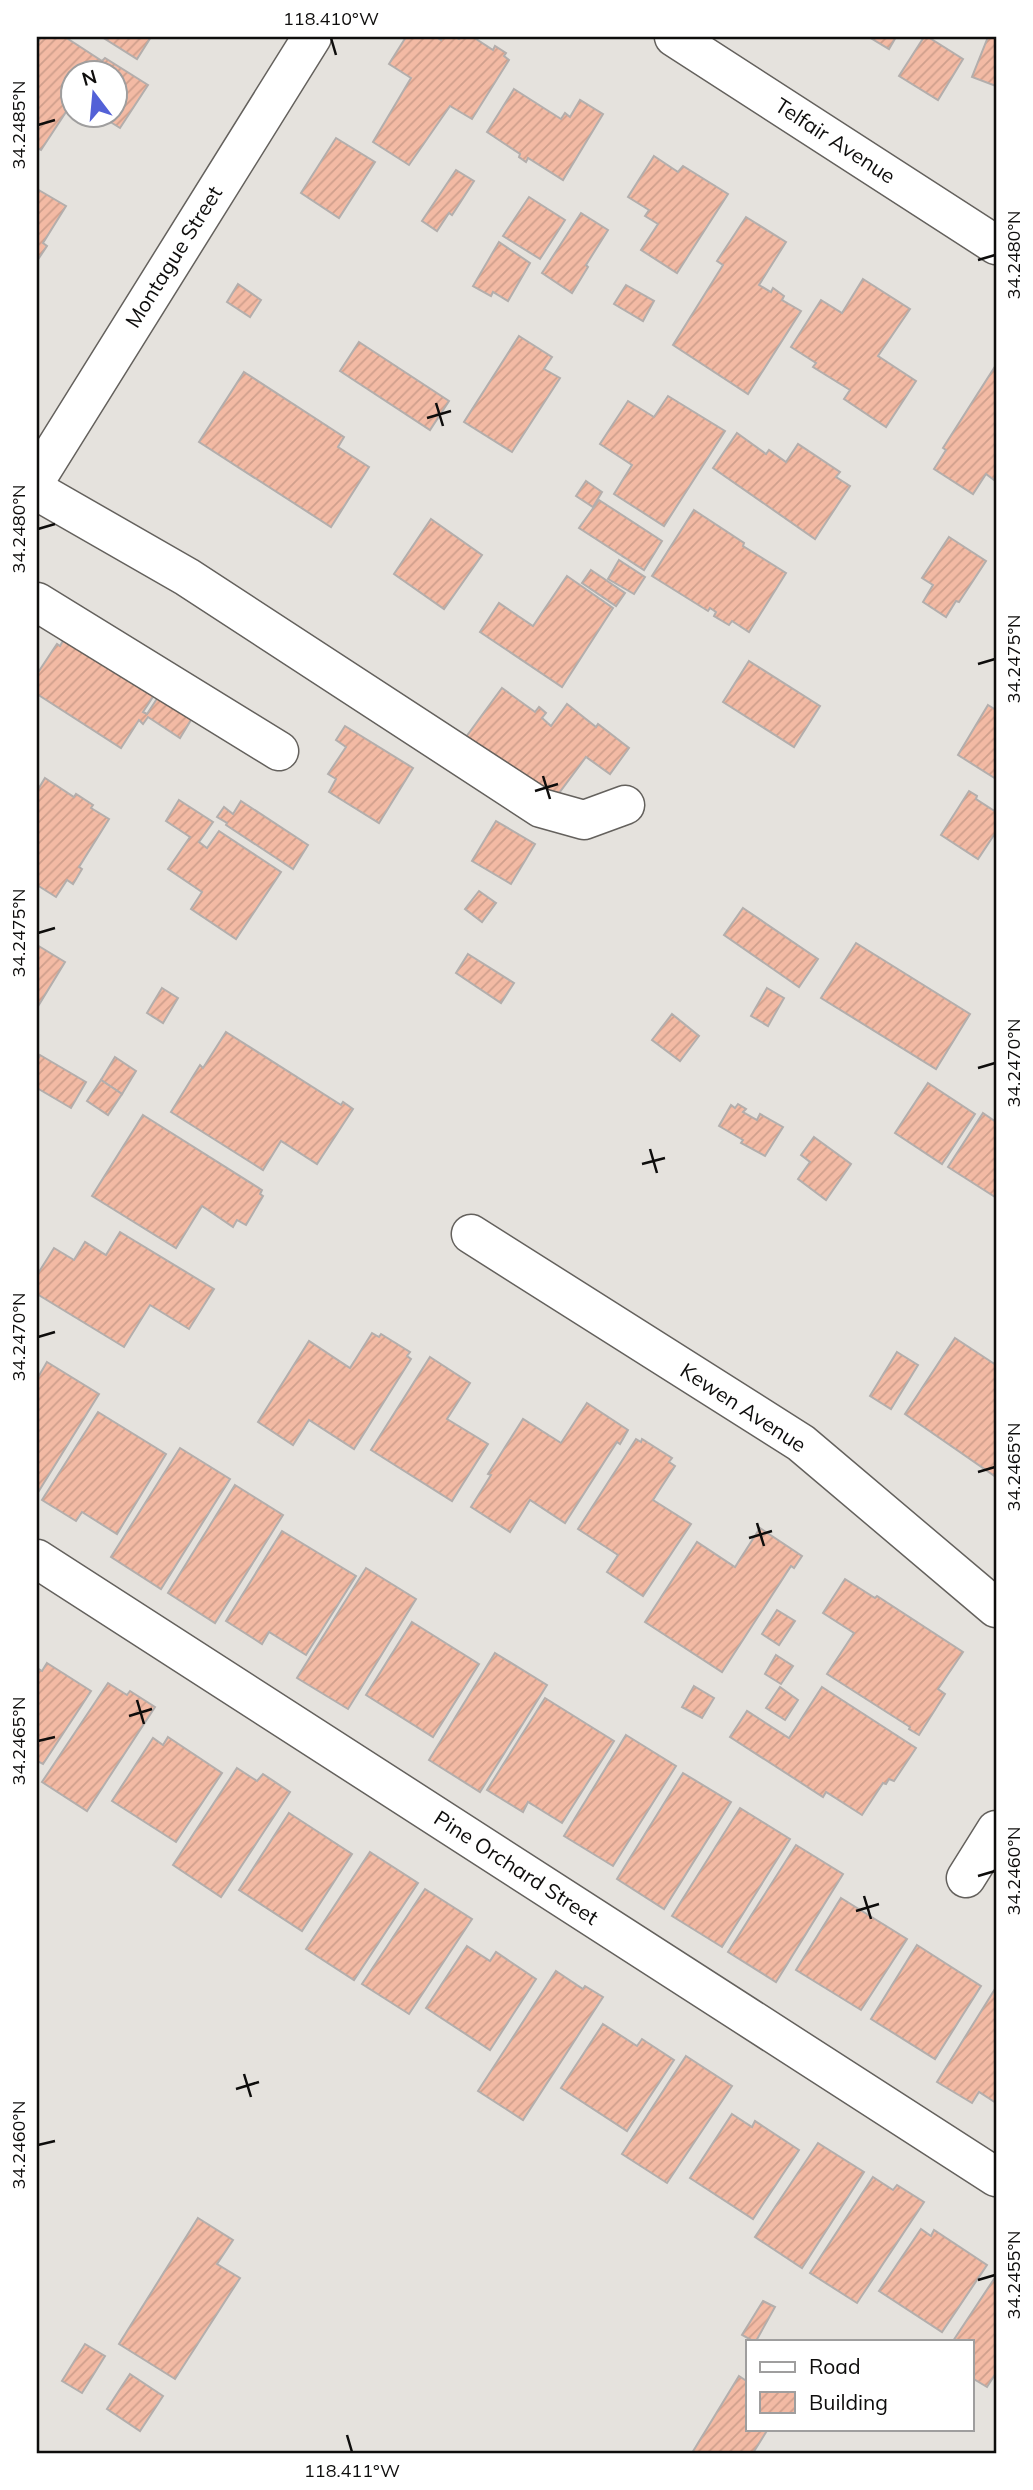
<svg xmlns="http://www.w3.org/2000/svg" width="1033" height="2490" font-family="Mulish,sans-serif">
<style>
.building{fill:url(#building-hatch);stroke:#b3aeac;stroke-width:2}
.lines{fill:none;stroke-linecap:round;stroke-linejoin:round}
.minor-casing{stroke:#64615d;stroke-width:41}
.minor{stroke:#fff;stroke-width:38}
.ticks{fill:none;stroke:#0e0d0c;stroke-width:2.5}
.labels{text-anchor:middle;stroke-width:6;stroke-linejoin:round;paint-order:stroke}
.street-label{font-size:21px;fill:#0e0d0c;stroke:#fff}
.neatline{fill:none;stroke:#0e0d0c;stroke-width:2.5}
.ticks-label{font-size:18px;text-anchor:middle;fill:#0e0d0c}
</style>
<defs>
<pattern id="building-hatch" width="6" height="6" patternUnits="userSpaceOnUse" patternTransform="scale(1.75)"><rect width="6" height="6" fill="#f3baa4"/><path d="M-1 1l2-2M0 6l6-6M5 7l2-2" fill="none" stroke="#cf9f8c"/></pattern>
</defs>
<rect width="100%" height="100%" fill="#e5e2dd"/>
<g class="building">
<path d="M 41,37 L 65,37 L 102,61 L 105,58 L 148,85 L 120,128 L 101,116 L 116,116 L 116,74 L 74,74 L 74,112 L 68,109 L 41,150 L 37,148 L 37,44 Z"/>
<path d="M 102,37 L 151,37 L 137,59 Z"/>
<path d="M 406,37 L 436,37 L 441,40 L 442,37 L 455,37 L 459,39 L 461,37 L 473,37 L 493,50 L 495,46 L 506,53 L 504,56 L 509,60 L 472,119 L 450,106 L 409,165 L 373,142 L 411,78 L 389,64 Z"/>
<path d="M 869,37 L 896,37 L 889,49 Z"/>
<path d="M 924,37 L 928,37 L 963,59 L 938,100 L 899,76 Z"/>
<path d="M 988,37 L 996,37 L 996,86 L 972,77 Z"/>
<path d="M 514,89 L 561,119 L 565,113 L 570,117 L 580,100 L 603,114 L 563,180 L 528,158 L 526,162 L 519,157 L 520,154 L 487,132 Z"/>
<path d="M 336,138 L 375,162 L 339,218 L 301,193 Z"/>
<path d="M 654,156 L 678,172 L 683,166 L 728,194 L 677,273 L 641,250 L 658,224 L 645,216 L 649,210 L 628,197 Z"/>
<path d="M 456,170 L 474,181 L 452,215 L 449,213 L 437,231 L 422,221 Z"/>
<path d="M 37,189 L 66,206 L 43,243 L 47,246 L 37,261 Z"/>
<path d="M 529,197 L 565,220 L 540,259 L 503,236 Z"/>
<path d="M 581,213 L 608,230 L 586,265 L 588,267 L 572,293 L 542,273 Z"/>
<path d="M 746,217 L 786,242 L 759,285 L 771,292 L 773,288 L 784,296 L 782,300 L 801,311 L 748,394 L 673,345 L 723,265 L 717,261 Z"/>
<path d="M 499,242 L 530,263 L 508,301 L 493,292 L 491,296 L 473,286 Z"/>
<path d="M 863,279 L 910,309 L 878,356 L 916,381 L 886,427 L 844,399 L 850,390 L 813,367 L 816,363 L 791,347 L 821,300 L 842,313 Z"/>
<path d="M 238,284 L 261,300 L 250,317 L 227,302 Z"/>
<path d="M 626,285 L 654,301 L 643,321 L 614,304 Z"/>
<path d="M 519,336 L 552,357 L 544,369 L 560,378 L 512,452 L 464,422 Z"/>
<path d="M 359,342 L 449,401 L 430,430 L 340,371 Z"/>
<path d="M 996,365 L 996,476 L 994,480 L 986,474 L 973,494 L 934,469 L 946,450 L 943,448 Z"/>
<path d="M 244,372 L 344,437 L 338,447 L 369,467 L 331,527 L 199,442 Z"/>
<path d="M 668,396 L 725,431 L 664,526 L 614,494 L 632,465 L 600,444 L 628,401 L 654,417 Z"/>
<path d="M 737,433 L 766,454 L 769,450 L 786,462 L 798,444 L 840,472 L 836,477 L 850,486 L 815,539 L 713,468 Z"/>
<path d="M 586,481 L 602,492 L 593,507 L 576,496 Z"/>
<path d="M 599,500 L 662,541 L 644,570 L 579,528 Z"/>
<path d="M 694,510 L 744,543 L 743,546 L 786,573 L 749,632 L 732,621 L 729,625 L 714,616 L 716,612 L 710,608 L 708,611 L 652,576 Z"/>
<path d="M 431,519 L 482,555 L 444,609 L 394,574 Z"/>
<path d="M 949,537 L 986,561 L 959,602 L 956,601 L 946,617 L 923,602 L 933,585 L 922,578 Z"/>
<path d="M 619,560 L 645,577 L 634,594 L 608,579 Z"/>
<path d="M 591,570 L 625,593 L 616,606 L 582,583 Z"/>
<path d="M 567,576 L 613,608 L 562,687 L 480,632 L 499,603 L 533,626 Z"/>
<path d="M 68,632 L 158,689 L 143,712 L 147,714 L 160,694 L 194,715 L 180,738 L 148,717 L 143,724 L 139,720 L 121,748 L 37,694 L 37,674 L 57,644 L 60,646 Z"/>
<path d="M 749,661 L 820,706 L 794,747 L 723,702 Z"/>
<path d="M 502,688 L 535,712 L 539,707 L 546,713 L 542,718 L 551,726 L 567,704 L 596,727 L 598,724 L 629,748 L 610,774 L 586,757 L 553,801 L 466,737 Z"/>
<path d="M 988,705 L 996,710 L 996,779 L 958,755 Z"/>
<path d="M 345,726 L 413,768 L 379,823 L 329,792 L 336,779 L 328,774 L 346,747 L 336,740 Z"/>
<path d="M 45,778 L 74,797 L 76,794 L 93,805 L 91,808 L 109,819 L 79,867 L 82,869 L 73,884 L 67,880 L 56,897 L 37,885 L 37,791 Z"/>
<path d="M 969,791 L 977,796 L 976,799 L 996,812 L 996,832 L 978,859 L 941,835 Z"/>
<path d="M 179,800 L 213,822 L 199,842 L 207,848 L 219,831 L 281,872 L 236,939 L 191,909 L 202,892 L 168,869 L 190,837 L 166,821 Z"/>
<path d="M 241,801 L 308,845 L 293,869 L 226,825 L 227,823 L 217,817 L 224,807 L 233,814 Z"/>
<path d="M 496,821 L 535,844 L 511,884 L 472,861 Z"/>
<path d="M 479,891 L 496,903 L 482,922 L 465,909 Z"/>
<path d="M 743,908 L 818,959 L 799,987 L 724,935 Z"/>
<path d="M 856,943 L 970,1014 L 936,1069 L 821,998 Z"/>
<path d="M 37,945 L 65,962 L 37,1008 Z"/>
<path d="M 468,954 L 514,983 L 501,1003 L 456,973 Z"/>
<path d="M 162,988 L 178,998 L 163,1023 L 147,1013 Z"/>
<path d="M 767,988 L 784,998 L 768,1026 L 751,1016 Z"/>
<path d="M 672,1014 L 699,1036 L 680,1061 L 652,1040 Z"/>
<path d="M 226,1032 L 341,1105 L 343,1102 L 353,1109 L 317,1164 L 281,1141 L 263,1170 L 171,1112 L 200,1065 L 203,1068 Z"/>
<path d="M 40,1055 L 86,1082 L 71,1108 L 37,1088 L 37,1061 Z"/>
<path d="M 115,1057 L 136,1071 L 122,1094 L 101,1080 Z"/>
<path d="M 101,1080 L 122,1094 L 108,1115 L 87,1101 Z"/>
<path d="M 928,1083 L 975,1114 L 942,1164 L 895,1133 Z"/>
<path d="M 738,1104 L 746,1109 L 743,1112 L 757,1120 L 760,1114 L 783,1127 L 765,1156 L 741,1143 L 743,1140 L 719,1126 L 731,1105 L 735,1108 Z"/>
<path d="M 983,1113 L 996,1122 L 995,1197 L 948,1167 Z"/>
<path d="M 143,1115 L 262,1190 L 260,1194 L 263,1196 L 246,1225 L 237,1220 L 233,1227 L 202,1206 L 176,1248 L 92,1196 Z"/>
<path d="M 814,1137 L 851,1164 L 826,1200 L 798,1179 L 810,1162 L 801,1155 Z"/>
<path d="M 120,1232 L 214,1289 L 189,1329 L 150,1305 L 124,1347 L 37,1294 L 37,1275 L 54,1248 L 74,1260 L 85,1242 L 106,1255 Z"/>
<path d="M 372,1333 L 379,1337 L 381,1334 L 410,1352 L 407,1356 L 411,1359 L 354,1449 L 309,1420 L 293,1445 L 258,1422 L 309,1341 L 350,1368 Z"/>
<path d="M 955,1338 L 996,1365 L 996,1477 L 905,1414 Z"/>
<path d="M 897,1352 L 918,1365 L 891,1409 L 870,1396 Z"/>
<path d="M 430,1357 L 470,1383 L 447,1419 L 488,1444 L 452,1501 L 371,1450 Z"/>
<path d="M 47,1362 L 99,1394 L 37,1494 L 37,1379 Z"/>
<path d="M 587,1403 L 628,1430 L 620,1444 L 617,1442 L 565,1523 L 530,1500 L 510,1532 L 471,1507 L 491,1475 L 488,1474 L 523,1419 L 561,1443 Z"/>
<path d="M 98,1412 L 166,1454 L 117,1534 L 82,1512 L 76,1521 L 42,1500 Z"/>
<path d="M 636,1439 L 641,1442 L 642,1439 L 672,1458 L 669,1462 L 675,1466 L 653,1500 L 691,1524 L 643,1596 L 607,1572 L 618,1555 L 578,1529 Z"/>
<path d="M 180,1448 L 230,1479 L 161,1589 L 111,1557 Z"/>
<path d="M 235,1485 L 283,1515 L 215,1623 L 168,1593 Z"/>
<path d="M 760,1528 L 802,1556 L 794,1568 L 791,1566 L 722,1672 L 645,1622 L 697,1542 L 735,1567 Z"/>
<path d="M 282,1531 L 356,1576 L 306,1655 L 269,1632 L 262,1644 L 226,1621 Z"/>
<path d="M 366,1568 L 416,1599 L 348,1709 L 297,1678 Z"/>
<path d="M 845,1579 L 875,1598 L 877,1596 L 963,1652 L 938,1689 L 945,1694 L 919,1735 L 909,1729 L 910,1727 L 827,1674 L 854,1633 L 823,1613 Z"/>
<path d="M 777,1610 L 795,1621 L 779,1645 L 762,1634 Z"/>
<path d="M 412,1622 L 479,1664 L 433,1737 L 366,1695 Z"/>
<path d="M 495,1653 L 547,1685 L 480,1792 L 429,1760 Z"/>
<path d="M 776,1655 L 793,1666 L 781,1684 L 765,1674 Z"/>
<path d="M 47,1663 L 91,1691 L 43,1764 L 37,1761 L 37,1668 L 42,1671 Z"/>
<path d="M 108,1683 L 127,1695 L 130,1691 L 155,1707 L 87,1811 L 42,1782 Z"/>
<path d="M 694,1686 L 714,1698 L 702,1718 L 682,1707 Z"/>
<path d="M 780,1687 L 798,1700 L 785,1720 L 766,1708 Z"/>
<path d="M 822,1687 L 916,1748 L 894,1781 L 889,1779 L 886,1784 L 883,1783 L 862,1815 L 826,1792 L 823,1797 L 730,1737 L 747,1711 L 789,1738 Z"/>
<path d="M 545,1698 L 614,1741 L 562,1823 L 528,1802 L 523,1812 L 487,1790 Z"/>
<path d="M 626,1735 L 676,1766 L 613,1866 L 564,1836 Z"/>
<path d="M 168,1737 L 222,1773 L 176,1842 L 112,1801 L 153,1738 L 163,1745 Z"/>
<path d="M 237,1768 L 257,1781 L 263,1774 L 290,1792 L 221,1897 L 173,1865 Z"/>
<path d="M 683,1773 L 731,1802 L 664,1909 L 617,1879 Z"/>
<path d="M 740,1808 L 790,1839 L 722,1947 L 672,1916 Z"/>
<path d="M 289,1813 L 352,1854 L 302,1931 L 239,1890 Z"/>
<path d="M 796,1845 L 843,1874 L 776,1982 L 728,1952 Z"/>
<path d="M 370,1852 L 418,1883 L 354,1980 L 306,1949 Z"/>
<path d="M 425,1889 L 472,1919 L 409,2014 L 362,1984 Z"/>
<path d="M 841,1898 L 907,1939 L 861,2010 L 796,1970 Z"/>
<path d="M 917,1945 L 981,1986 L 935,2059 L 871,2019 Z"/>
<path d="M 467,1946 L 490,1961 L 496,1952 L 536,1979 L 490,2050 L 426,2008 Z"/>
<path d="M 556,1971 L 583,1989 L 585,1986 L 603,1997 L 523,2120 L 478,2091 Z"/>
<path d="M 995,1989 L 996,2103 L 979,2092 L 972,2103 L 937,2082 Z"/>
<path d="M 603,2024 L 637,2046 L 642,2039 L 674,2060 L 627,2131 L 561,2088 Z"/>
<path d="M 686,2056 L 732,2086 L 667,2183 L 622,2154 Z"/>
<path d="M 732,2114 L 752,2127 L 755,2121 L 799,2150 L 753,2219 L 690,2178 Z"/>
<path d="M 818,2143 L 864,2172 L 802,2268 L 755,2237 Z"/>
<path d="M 873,2177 L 893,2190 L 897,2185 L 924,2202 L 857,2303 L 810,2273 Z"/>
<path d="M 198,2218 L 233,2240 L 217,2264 L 240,2278 L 175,2379 L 119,2344 Z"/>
<path d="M 921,2229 L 931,2236 L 934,2230 L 987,2265 L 942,2332 L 879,2291 Z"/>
<path d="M 996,2276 L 996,2373 L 987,2387 L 972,2378 L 972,2341 L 953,2341 Z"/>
<path d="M 763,2301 L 775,2307 L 756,2341 L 753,2341 L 742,2335 Z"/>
<path d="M 85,2344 L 105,2356 L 82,2393 L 62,2381 Z"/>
<path d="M 130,2374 L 163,2396 L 140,2431 L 107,2409 Z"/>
<path d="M 739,2376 L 748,2382 L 748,2429 L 768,2429 L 753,2453 L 692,2453 Z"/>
</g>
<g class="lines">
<defs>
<g id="minor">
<path d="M 674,37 L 996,245"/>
<path d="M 37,478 L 312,37"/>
<path d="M 37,491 L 187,577 L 541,808 L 584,820 L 625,805"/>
<path d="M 37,602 L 279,751"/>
<path d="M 471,1234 L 801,1443 L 996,1608"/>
<path d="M 37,1559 L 996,2177"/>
<path d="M 966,1878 L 996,1830"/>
</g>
</defs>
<use href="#minor" class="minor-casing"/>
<use href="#minor" class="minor"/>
</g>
<path class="ticks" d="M 331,38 L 336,55M 38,125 L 55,120M 978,260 L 995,255M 436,403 L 443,426M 427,418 L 451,411M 38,529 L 55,524M 978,664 L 995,659M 543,776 L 550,799M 535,791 L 558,784M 38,933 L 55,928M 978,1068 L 995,1063M 650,1149 L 657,1173M 642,1164 L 665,1158M 38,1337 L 55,1332M 978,1472 L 995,1467M 757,1523 L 764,1546M 749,1538 L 772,1531M 137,1700 L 144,1724M 129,1716 L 152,1709M 38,1741 L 55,1737M 978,1876 L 995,1871M 864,1896 L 871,1919M 856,1911 L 879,1904M 244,2074 L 251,2097M 236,2089 L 259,2082M 38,2145 L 55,2141M 978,2280 L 995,2275M 347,2435 L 352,2452"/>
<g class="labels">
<g class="street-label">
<text transform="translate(835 141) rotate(33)" y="7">Telfair Avenue</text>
<text transform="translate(174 257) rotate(-58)" y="7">Montague Street</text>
<text transform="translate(743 1408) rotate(33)" y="7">Kewen Avenue</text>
<text transform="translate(516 1868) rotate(33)" y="7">Pine Orchard Street</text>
</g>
</g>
<rect width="1033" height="2490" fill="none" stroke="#ffffff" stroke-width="77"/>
<rect x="746" y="2340" width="228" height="91" fill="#ffffff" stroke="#9f9e9e" stroke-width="2"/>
<rect x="760" y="2362" width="35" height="10" fill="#ffffff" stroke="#9f9e9e" stroke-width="2"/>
<text x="809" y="2374" font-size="21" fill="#0e0d0c">Road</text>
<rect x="760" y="2392" width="35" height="21" fill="url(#building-hatch)" stroke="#9f9e9e" stroke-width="2"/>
<text x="809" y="2410" font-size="21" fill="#0e0d0c">Building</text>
<g transform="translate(94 94) rotate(344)"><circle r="33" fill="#ffffff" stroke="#9f9e9e" stroke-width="2"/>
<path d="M0-5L12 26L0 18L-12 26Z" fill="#5361d7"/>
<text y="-10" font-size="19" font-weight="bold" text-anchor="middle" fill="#0e0d0c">N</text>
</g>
<rect x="38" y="38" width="957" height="2414" class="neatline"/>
<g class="ticks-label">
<text x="331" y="25">118.410°W</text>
<text transform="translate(19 125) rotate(-90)" y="6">34.2485°N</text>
<text transform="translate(1014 255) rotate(-90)" y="6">34.2480°N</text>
<text transform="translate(19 529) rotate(-90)" y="6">34.2480°N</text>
<text transform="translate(1014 659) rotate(-90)" y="6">34.2475°N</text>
<text transform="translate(19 933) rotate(-90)" y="6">34.2475°N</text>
<text transform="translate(1014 1063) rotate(-90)" y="6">34.2470°N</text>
<text transform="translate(19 1337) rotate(-90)" y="6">34.2470°N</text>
<text transform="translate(1014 1467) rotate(-90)" y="6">34.2465°N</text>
<text transform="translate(19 1741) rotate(-90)" y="6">34.2465°N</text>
<text transform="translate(1014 1871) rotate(-90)" y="6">34.2460°N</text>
<text transform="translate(19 2145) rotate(-90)" y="6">34.2460°N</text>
<text transform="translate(1014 2275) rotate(-90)" y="6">34.2455°N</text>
<text x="352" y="2477">118.411°W</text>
</g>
</svg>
